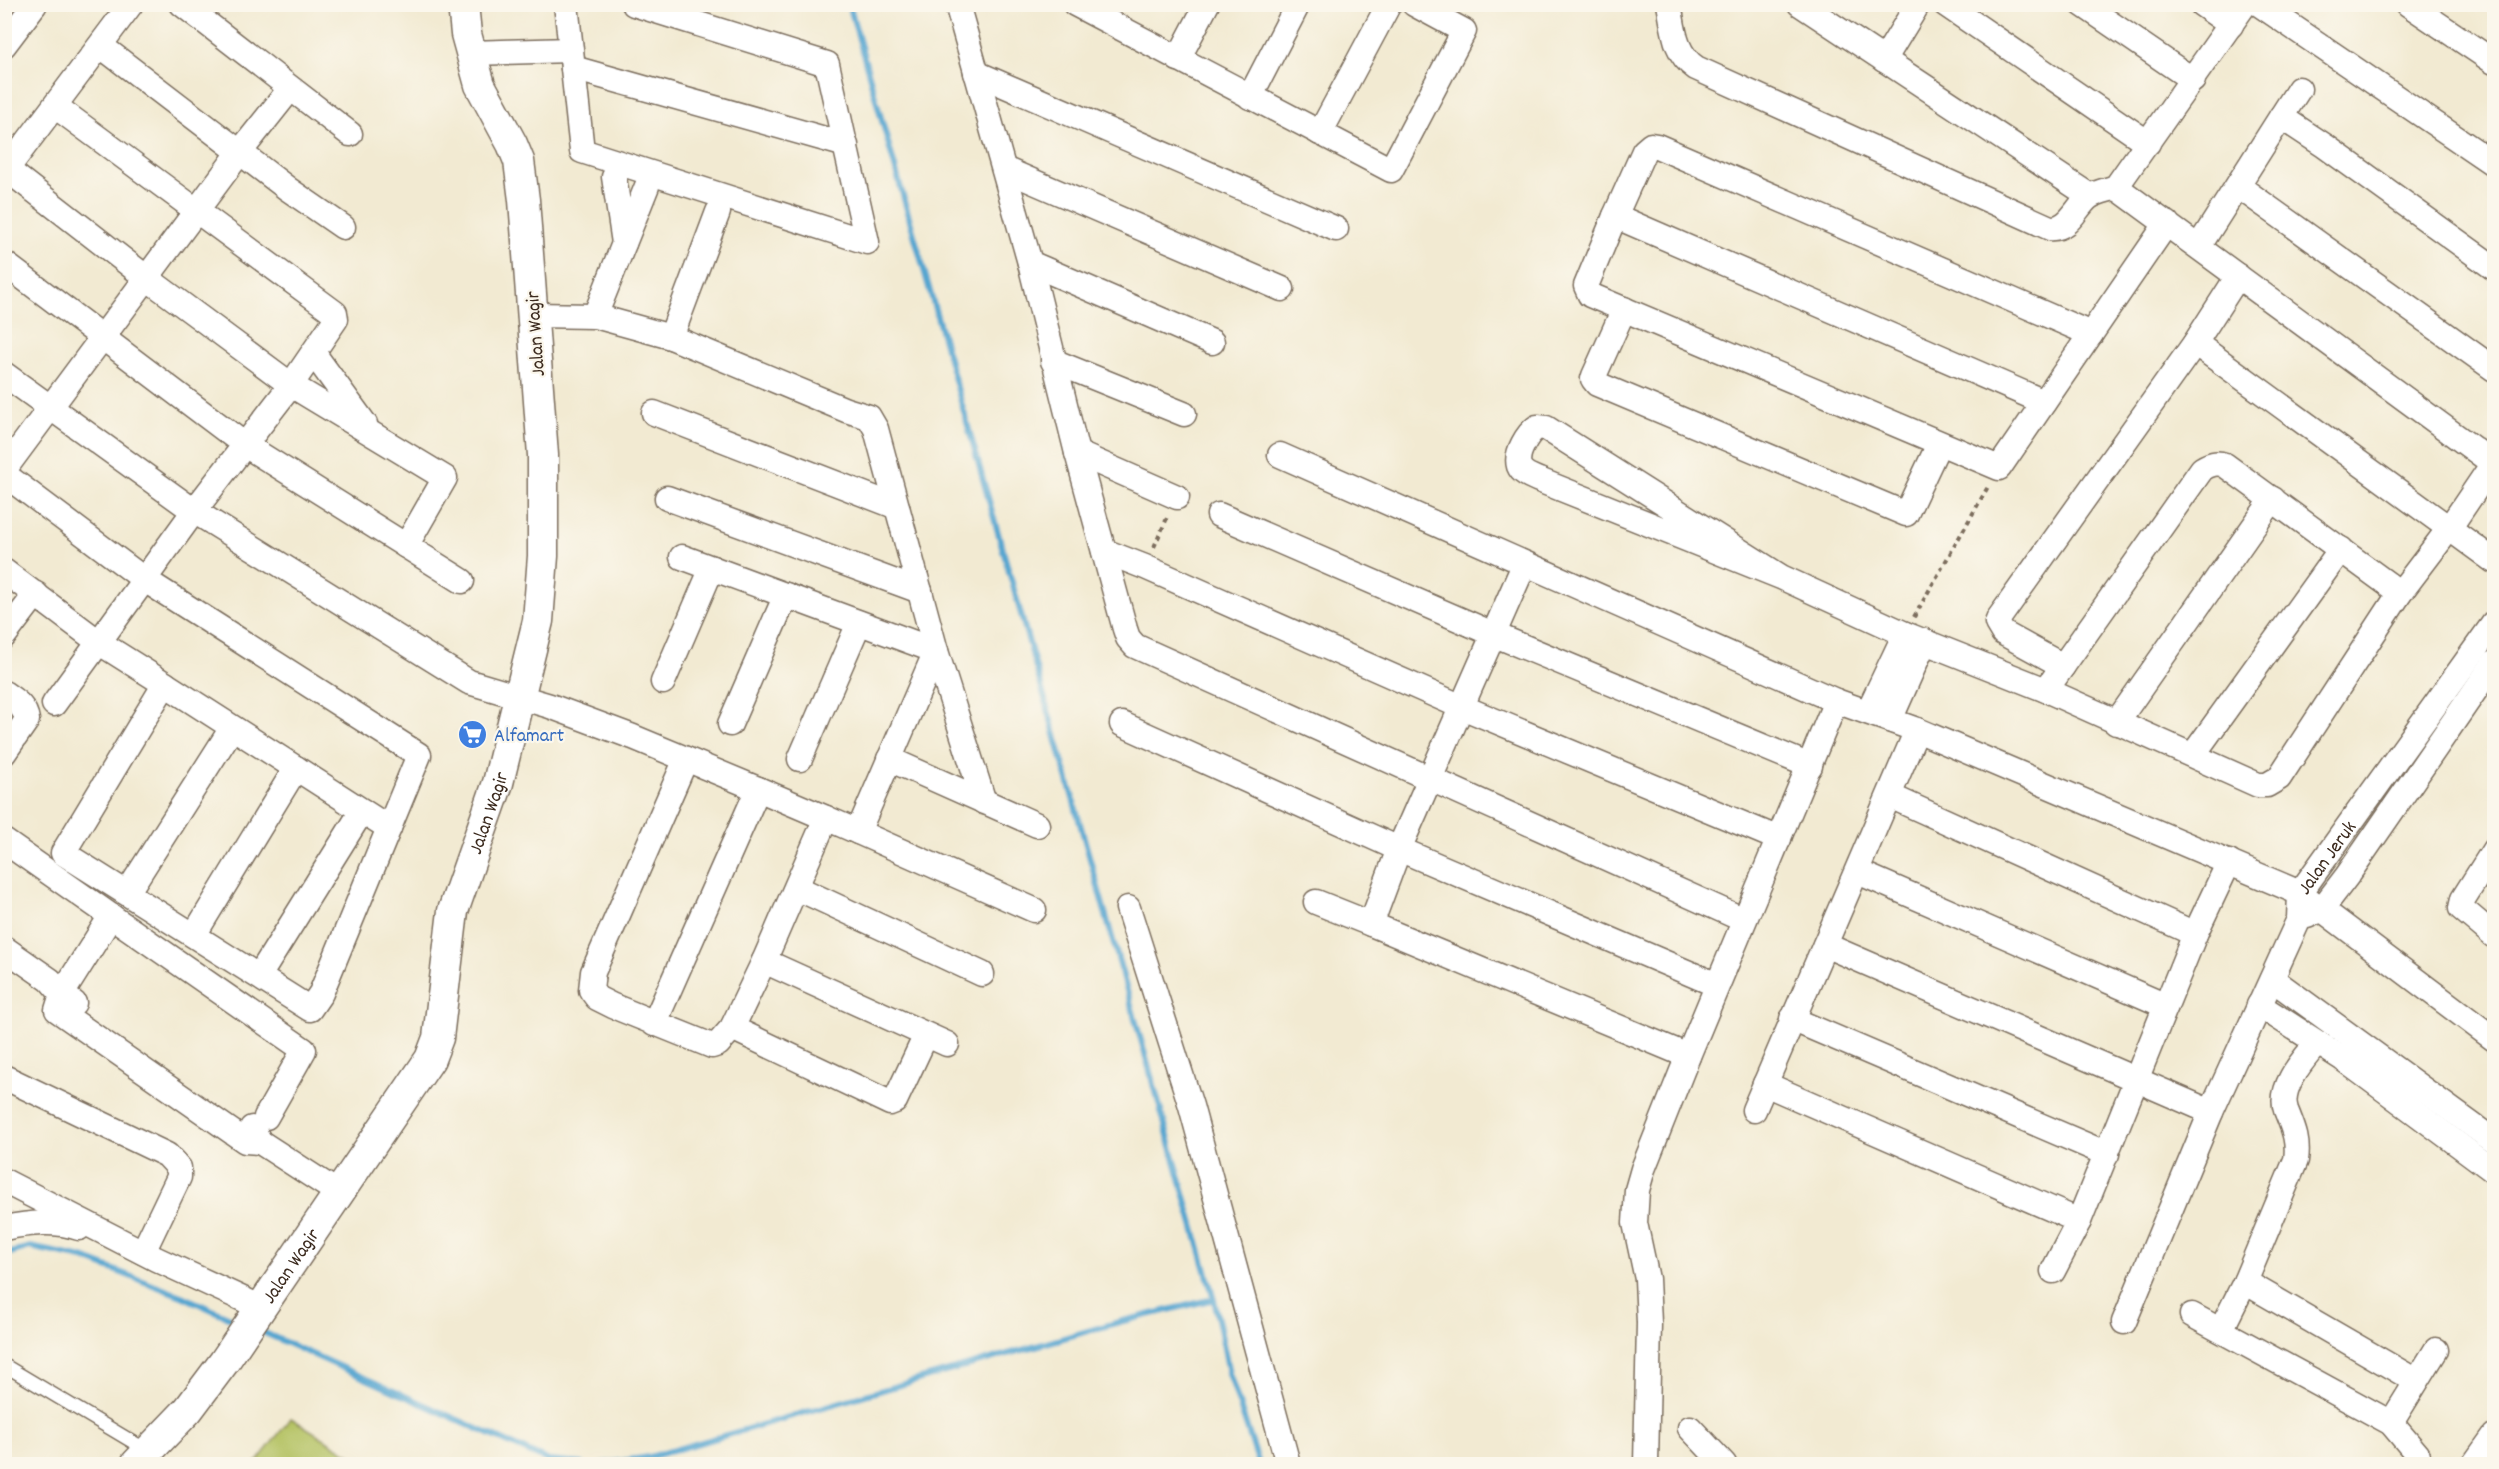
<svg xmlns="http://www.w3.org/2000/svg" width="2499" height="1469" font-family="Dekko,sans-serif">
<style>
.green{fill:#b5c365;stroke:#787642;stroke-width:1.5}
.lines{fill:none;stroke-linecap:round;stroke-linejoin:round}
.stream{stroke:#56a6d0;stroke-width:6}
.service-casing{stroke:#7b6d5d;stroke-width:15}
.minor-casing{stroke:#7b6d5d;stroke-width:27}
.tertiary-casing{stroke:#7b6d5d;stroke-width:33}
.path{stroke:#7b6d5d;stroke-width:4;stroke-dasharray:4.5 4.5;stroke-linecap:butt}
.service{stroke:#fff;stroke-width:12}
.minor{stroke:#fff;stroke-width:24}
.tertiary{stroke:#fff;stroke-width:30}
.labels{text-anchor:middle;stroke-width:4.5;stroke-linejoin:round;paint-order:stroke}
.street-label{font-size:20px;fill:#3b2a1e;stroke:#fbf7ec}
.shop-label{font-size:20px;fill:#366cbe;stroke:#fbf7ec;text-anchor:start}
</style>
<rect width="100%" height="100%" fill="#fbf7ec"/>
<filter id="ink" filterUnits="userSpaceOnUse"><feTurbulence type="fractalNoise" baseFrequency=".0167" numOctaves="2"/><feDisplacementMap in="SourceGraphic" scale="12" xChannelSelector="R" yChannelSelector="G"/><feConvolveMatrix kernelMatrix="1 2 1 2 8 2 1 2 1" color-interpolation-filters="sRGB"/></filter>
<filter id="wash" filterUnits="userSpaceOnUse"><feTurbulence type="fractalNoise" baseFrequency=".008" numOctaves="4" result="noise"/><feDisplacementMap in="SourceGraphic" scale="24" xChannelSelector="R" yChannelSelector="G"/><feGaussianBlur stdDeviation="1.35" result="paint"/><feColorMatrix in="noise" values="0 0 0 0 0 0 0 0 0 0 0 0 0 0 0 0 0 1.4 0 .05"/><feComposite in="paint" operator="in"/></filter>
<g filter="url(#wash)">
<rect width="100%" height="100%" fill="#f2ead2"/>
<path class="green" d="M 291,1418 L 365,1464 L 255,1464 Z"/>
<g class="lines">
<g class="stream">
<path d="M 849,4 L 1214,1299 L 1229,1373 L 1259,1464"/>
<path d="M 4,1255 L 30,1247 L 83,1258 L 184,1297 L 241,1323"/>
<path d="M 256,1329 L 549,1461 L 581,1464"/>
<path d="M 602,1464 L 650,1457 L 1119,1322 L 1214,1299"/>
</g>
</g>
</g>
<g filter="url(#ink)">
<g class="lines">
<defs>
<path id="service" d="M 4,1365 L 148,1451"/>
<g id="minor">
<path d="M 182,4 L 350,134"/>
<path d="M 566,4 L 582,151 L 867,242 L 827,64 L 634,4"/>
<path d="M 957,4 L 1030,263 L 1077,453 L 1125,629 L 1128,638 L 1135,646 L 1744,920"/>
<path d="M 1075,4 L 1391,170 L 1464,31 L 1414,4"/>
<path d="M 1669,4 C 1674,29 1674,53 1696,68 L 2050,228 C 2069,230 2076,207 2089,197 C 2096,192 2108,190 2116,187 L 2245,4"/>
<path d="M 1800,4 L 2090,196"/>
<path d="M 1945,4 L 2148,143"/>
<path d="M 2082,4 L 2193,80"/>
<path d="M 2201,4 L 2231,25"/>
<path d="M 2259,4 L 2494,164"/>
<path d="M 2408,4 L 2494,62"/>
<path d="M 4,45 L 35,4"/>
<path d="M 101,46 L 288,189 L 343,227"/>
<path d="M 471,53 L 571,50"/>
<path d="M 1178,59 L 1207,4"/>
<path d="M 1884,60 L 1918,4"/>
<path d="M 573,68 L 846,145"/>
<path d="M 976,73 L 1336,229"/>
<path d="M 1250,97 L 1298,4"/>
<path d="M 2281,117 L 2299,89"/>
<path d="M 1320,133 L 1389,4"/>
<path d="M 4,167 L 148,279 L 291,385 L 445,478 L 406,546"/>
<path d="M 1004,169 L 1282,289"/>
<path d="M 4,173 L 131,4"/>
<path d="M 614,177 L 624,243"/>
<path d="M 2238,186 L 2494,369"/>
<path d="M 2116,187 L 2494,464"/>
<path d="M 1615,216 L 1586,286 L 1590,295 L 1999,468 L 2167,223"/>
<path d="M 2199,246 L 2281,117 L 2325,146 L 2494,268"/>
<path d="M 4,263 L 245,445 L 462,581"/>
<path d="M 1030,263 L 1212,342"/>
<path d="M 1624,309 L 1594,376 L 1593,379 L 1597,384 L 1906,514 L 1939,444"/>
<path d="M 533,315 L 595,316 L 671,337 L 846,410 L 869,417 L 876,429 L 936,651 L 858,832 L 826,818 L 764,961 L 732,1028 L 718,1044 L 712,1046 L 613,1006 L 597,998 L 591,990 L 593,972 L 686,759"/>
<path d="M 595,316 L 647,186"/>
<path d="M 671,337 L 718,212"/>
<path d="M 2195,343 L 2494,561"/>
<path d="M 314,354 L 365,424"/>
<path d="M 1053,361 L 1184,414"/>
<path d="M 4,374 L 194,511 L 469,682 L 550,706 L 633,737 L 758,789 L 654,1024"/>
<path d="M 2044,402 L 1615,216 L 1644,151 L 1651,145 L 1657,146 L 2091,334"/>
<path d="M 654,413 L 897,507"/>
<path d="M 1077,453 L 1177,497"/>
<path d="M 1280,455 L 1836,701 L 1917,730 L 2300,893 L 2494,1039"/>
<path d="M 4,470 L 240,152 L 290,89"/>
<path d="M 4,474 L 145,580 L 419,755 L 321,993 L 310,1009 L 63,853 L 165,684 L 100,643 L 4,571"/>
<path d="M 667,498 L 920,591"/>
<path d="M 1219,515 L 1493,634 L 1810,766"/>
<path d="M 1104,551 L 1145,567 L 1462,707 L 1779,839"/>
<path d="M 682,557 L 936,651 L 984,802"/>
<path d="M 1524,565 L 1399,849 L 1371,924 L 1688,1056"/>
<path d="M 1781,577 L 1546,428 L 1537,427 C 1528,433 1515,453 1519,466 C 1522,474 1532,477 1539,480 L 1781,577 L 1905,634 L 2046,690 L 2258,785 L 2267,785 L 2279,778 L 2400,593 L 2448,530 L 2494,462"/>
<path d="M 4,636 L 36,594"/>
<path d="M 2063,666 L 2003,633 L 1997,623 L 1999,618 L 2195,343 L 2238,276"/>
<path d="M 663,682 L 712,568"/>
<path d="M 165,684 L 389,828"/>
<path d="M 2046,690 L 2202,469 C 2210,464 2216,462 2225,465 L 2400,593"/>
<path d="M 4,693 C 15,701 25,706 27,720 L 4,753"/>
<path d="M 54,704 L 194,511 L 291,385 L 336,319 L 335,313 L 55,106"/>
<path d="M 1868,712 L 1905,634"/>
<path d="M 1890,720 L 1925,641"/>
<path d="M 2116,723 L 2273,499"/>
<path d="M 730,724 L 786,595"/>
<path d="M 1122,724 L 1399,849 L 1717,985"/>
<path d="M 2193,755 L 2341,549"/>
<path d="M 800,759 L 859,623"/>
<path d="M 889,759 L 1037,825"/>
<path d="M 758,789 L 826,818"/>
<path d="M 1890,796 L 2195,934"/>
<path d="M 858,832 L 1034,910"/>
<path d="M 4,841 L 111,916"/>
<path d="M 2494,850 L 2463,899 L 2461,908 L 2494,936"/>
<path d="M 1858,872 L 2166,1006"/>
<path d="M 797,888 L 982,974"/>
<path d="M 127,893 L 232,728"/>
<path d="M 1316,902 L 1371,924"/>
<path d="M 1128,908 L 1191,1106 L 1288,1464"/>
<path d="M 2307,916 L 2321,910 L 2347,876 L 2494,663"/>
<path d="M 194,935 L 296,768"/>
<path d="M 1825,945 L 2211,1112"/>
<path d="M 4,948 L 50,980 L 62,994 L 74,1003"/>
<path d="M 764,961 L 947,1044"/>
<path d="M 259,976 L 362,811"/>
<path d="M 2272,979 L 2494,1141"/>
<path d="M 2259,1005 L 2343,1059 L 2494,1171"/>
<path d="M 1792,1019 L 2107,1154"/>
<path d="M 732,1028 L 890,1103 L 895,1101 L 926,1035"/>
<path d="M 4,1077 L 167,1155 L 179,1168 L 179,1177 L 143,1252"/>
<path d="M 1765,1084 L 2079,1221"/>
<path d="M 1754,1110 L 1917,730"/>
<path d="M 252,1128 L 260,1142 L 337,1192"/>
<path d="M 260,1142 L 245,1141 L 57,1010 L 62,994 L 111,916 L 304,1050 L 266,1117"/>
<path d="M 4,1181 L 156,1259 L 260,1307"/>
<path d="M 4,1228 C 29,1223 55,1220 79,1228"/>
<path d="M 2053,1271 L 2079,1221 L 2195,934 L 2229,862"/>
<path d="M 2245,1282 L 2416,1381"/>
<path d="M 2192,1315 L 2391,1423 L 2418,1455"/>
<path id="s1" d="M 2124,1322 L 2211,1112 L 2299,919 L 2300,893 L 2494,623"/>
<path d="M 2221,1330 L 2245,1282 L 2296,1160 C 2299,1140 2293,1128 2286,1110 C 2278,1087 2304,1059 2317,1043"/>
<path d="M 2391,1423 L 2436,1350"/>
<path d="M 1690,1428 L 1724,1464"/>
<path d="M 1646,1464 L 1649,1323 L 1647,1279 L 1635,1223 L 1637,1190 L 1643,1169 L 1688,1056 L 1836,701"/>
<path d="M 2474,1464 L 2494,1436"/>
</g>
<g id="tertiary">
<path id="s2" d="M 136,1464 L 188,1410 L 224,1362 L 430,1059 L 438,1038 L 453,911 L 498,783 L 538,621 L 543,556 L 543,455 L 524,200 L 519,161 L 512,144 L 480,85 L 466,34 L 463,4"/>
</g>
</defs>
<use href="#service" class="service-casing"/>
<use href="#minor" class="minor-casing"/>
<use href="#tertiary" class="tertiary-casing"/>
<g class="path">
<path d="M 1154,547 L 1168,516"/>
<path d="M 1914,617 L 1989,485"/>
</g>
<use href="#service" class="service"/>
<use href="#minor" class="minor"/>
<use href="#tertiary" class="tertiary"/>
</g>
</g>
<defs>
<symbol id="supermarket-disc" viewBox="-11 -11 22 22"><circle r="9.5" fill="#3f7fe0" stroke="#fbf7ec"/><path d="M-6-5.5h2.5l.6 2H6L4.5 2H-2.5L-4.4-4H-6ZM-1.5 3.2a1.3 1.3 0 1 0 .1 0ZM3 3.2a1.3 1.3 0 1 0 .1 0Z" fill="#fff"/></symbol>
</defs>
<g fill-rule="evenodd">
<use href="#supermarket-disc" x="456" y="718" width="33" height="33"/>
</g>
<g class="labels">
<g class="street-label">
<text transform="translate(534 334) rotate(-94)" y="7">Jalan Wagir</text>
<text dy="7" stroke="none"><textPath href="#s2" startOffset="756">Jalan Wagir</textPath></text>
<text dy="7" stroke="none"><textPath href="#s1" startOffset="510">Jalan Jeruk</textPath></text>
<text dy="7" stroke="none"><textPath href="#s2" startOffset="252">Jalan Wagir</textPath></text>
</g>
<g class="shop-label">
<text x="494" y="741">Alfamart</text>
</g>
</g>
<rect width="2499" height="1469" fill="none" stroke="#fbf7ec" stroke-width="24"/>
</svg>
